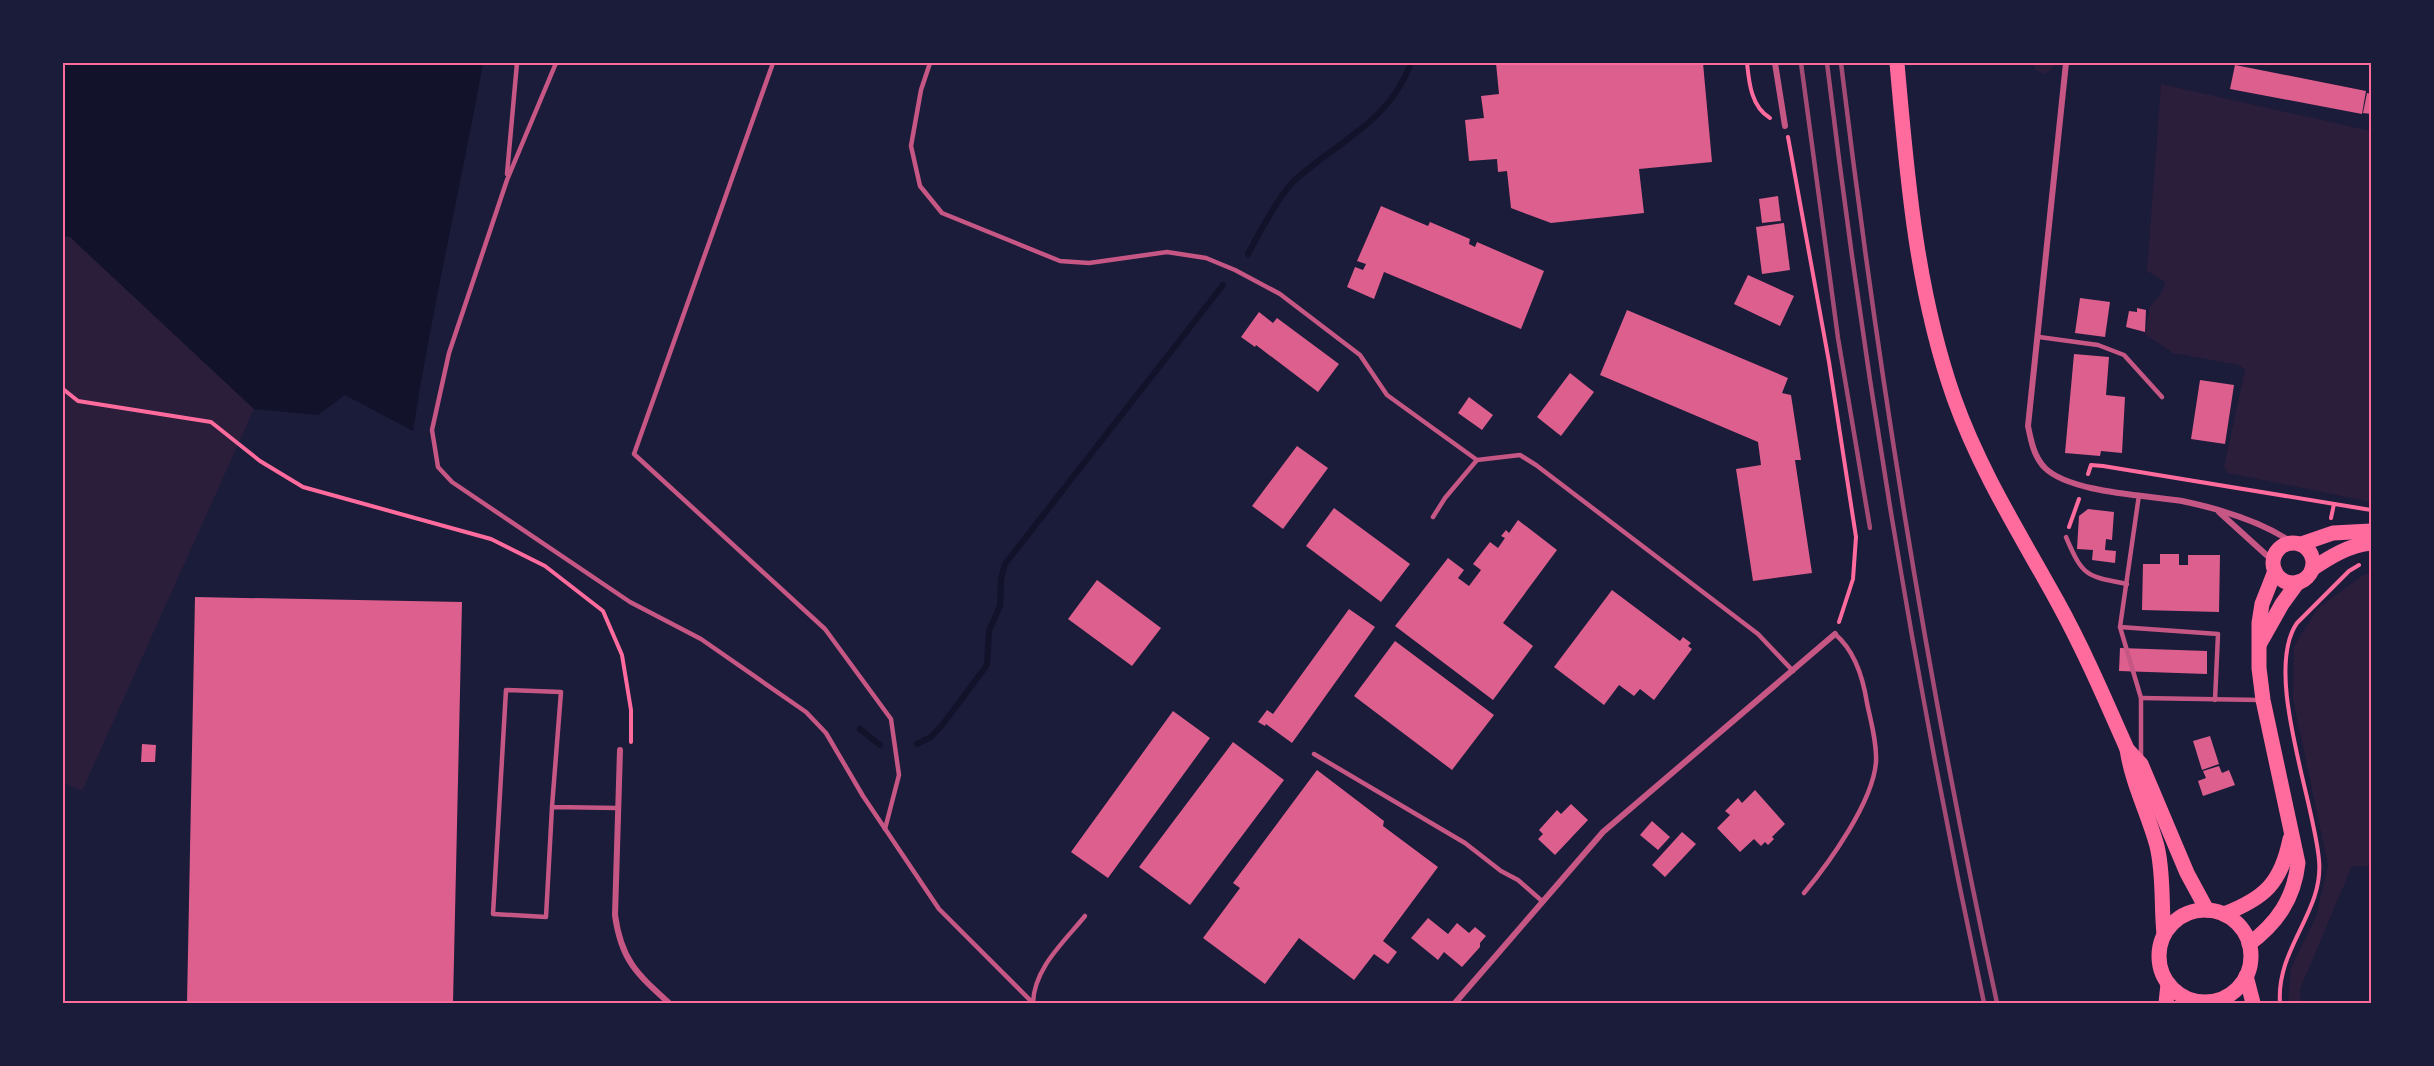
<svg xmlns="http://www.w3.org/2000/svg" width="2434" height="1066" font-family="Quicksand,sans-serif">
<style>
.green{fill:#2a1e3b}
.water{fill:#12122b}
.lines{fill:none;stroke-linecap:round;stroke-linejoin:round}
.stream{stroke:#12122b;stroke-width:6}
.building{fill:#dd5f8e}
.path{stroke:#ff6b9d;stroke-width:4}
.service{stroke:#c65784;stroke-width:4.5}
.minor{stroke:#c65784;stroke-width:6}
.primary{stroke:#ff6b9d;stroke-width:15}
.trunk{stroke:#ff6b9d;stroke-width:15}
.rail{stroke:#a44b75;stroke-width:4.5}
.neatline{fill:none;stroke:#ff6b9d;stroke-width:2}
</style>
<rect width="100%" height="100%" fill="#1b1b3a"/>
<g class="green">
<path d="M 2035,63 L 2054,63 L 2051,70 L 2044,74 L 2035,70 Z"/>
<path d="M 2161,84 L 2371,131 L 2371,502 L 2228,473 L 2224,467 L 2245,370 L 2239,365 L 2173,353 L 2145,334 L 2150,307 L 2163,290 L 2165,282 L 2147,271 Z"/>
<path d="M 63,237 L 70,237 L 254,409 L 82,791 L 63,782 Z"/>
<path d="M 2371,572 L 2371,866 L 2352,866 L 2300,989 L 2300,1003 L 2288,1003 L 2291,968 L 2316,917 L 2328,865 L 2293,699 L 2294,646 L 2318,608 L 2362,576 Z"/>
</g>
<path class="water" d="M 63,63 L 483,63 C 461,186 432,308 413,431 L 345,395 L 318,415 L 254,409 L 70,237 L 63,236 Z"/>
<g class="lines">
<g class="stream">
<path d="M 1248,254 C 1258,235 1281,192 1296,179 C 1340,140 1389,122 1411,63"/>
<path d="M 860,729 L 880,745"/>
<path d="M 917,744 L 931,737 L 943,724 L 987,665 L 989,631 L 1000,606 L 1001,579 L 1005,564 L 1223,285"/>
</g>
</g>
<g class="building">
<path d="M 1496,63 L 1703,63 L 1712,162 L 1639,169 L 1644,213 L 1551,223 L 1511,208 L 1507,171 L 1498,172 L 1497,159 L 1469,161 L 1465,120 L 1484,118 L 1481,96 L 1499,94 Z"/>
<path d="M 2235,65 L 2366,91 L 2362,114 L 2230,89 Z"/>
<path d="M 2367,93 L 2371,94 L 2371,114 L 2363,113 Z"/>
<path d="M 1778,196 L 1781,221 L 1762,223 L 1759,199 Z"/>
<path d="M 1381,206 L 1428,226 L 1430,222 L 1470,239 L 1469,244 L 1475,247 L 1477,242 L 1544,271 L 1521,329 L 1384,272 L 1374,299 L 1347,287 L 1355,267 L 1363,270 L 1366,264 L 1357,261 Z"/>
<path d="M 1784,223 L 1790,270 L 1762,274 L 1756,227 Z"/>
<path d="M 1748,275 L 1794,296 L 1780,326 L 1734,304 Z"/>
<path d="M 2080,298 L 2110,302 L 2105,337 L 2075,333 Z"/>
<path d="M 2137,308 L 2146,310 L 2145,332 L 2126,327 L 2129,311 L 2137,312 Z"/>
<path d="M 1627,310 L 1788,378 L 1782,393 L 1791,395 L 1801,460 L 1795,460 L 1812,573 L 1753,581 L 1736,469 L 1761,465 L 1758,442 L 1600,375 Z"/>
<path d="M 1259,312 L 1273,323 L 1277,318 L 1339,364 L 1318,392 L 1256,345 L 1255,347 L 1241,337 Z"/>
<path d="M 2074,354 L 2109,357 L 2106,395 L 2125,397 L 2122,453 L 2101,451 L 2100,456 L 2065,453 Z"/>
<path d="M 1570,373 L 1594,392 L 1561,436 L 1537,417 Z"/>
<path d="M 2200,380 L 2234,385 L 2225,444 L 2191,439 Z"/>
<path d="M 1469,397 L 1493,415 L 1482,430 L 1458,413 Z"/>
<path d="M 1297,446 L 1328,468 L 1283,529 L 1252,506 Z"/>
<path d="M 1334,508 L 1410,564 L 1381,602 L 1306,546 Z"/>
<path d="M 2088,509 L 2114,512 L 2112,540 L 2106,539 L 2105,550 L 2116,551 L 2115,563 L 2092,560 L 2093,550 L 2077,549 L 2079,516 Z"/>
<path d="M 1518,520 L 1557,550 L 1503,623 L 1533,646 L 1493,700 L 1395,626 L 1448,558 L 1464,570 L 1458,578 L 1469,586 L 1481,570 L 1473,564 L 1490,542 L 1498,548 L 1505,538 L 1501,536 L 1506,530 L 1509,533 Z"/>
<path d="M 2160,554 L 2179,554 L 2179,565 L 2188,565 L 2188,555 L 2220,555 L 2219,612 L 2142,610 L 2143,564 L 2160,564 Z"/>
<path d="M 1097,580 L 1161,628 L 1132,666 L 1068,619 Z"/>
<path d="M 1612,590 L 1680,641 L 1683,637 L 1691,643 L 1688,646 L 1692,649 L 1654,700 L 1640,689 L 1634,696 L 1619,685 L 1604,705 L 1554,667 Z"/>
<path d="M 195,597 L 462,602 L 453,1003 L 187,1003 Z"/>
<path d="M 1349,609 L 1375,627 L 1292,743 L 1266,724 L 1265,726 L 1258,722 L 1267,710 L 1273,714 Z"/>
<path d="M 1395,641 L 1494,715 L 1452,770 L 1354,696 Z"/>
<path d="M 2120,648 L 2207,651 L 2207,674 L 2119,671 Z"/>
<path d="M 1173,711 L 1210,738 L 1108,878 L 1071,852 Z"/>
<path d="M 2210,736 L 2219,764 L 2202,770 L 2193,741 Z"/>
<path d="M 1233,742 L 1284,780 L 1190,905 L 1139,867 Z"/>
<path d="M 142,744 L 156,745 L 155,762 L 141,762 Z"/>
<path d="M 2219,766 L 2222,773 L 2229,770 L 2235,785 L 2203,796 L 2198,781 L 2206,778 L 2203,771 Z"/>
<path d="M 1317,770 L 1384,821 L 1383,826 L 1438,867 L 1383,941 L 1397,952 L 1388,964 L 1374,954 L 1354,980 L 1299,938 L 1265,984 L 1203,938 L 1240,888 L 1233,883 Z"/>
<path d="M 1755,790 L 1785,824 L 1772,837 L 1774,839 L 1768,845 L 1765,842 L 1761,846 L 1754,839 L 1740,852 L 1717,828 L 1730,815 L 1725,811 L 1738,798 L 1742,803 Z"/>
<path d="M 1571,804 L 1588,820 L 1555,855 L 1538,839 L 1543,834 L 1539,830 L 1557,810 L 1561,814 Z"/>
<path d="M 1652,821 L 1670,837 L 1658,850 L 1640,835 Z"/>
<path d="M 1682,832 L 1696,844 L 1665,877 L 1652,865 Z"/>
<path d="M 1428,918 L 1448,934 L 1457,923 L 1469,933 L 1475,927 L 1486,936 L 1480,943 L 1480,947 L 1462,967 L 1444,952 L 1438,960 L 1411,938 Z"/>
</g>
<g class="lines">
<g class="path">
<path d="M 1747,63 C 1749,82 1751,107 1770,118"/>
<path d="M 1788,137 L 1829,362 L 1856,537 L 1853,579 L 1839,622"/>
<path d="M 63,389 L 78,401 L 211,422 L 260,461 L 303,487 L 491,539 L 545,566 L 603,611 L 622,655 L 631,710 L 631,742"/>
<path d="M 2088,474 L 2091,465 L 2103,466 L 2371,510"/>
<path d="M 2331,518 L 2334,504"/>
<path d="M 2069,527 L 2079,499"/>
<path d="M 2280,1003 C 2276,948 2324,912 2319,860 C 2314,800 2263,672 2297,623 L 2349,571 L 2359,565"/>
</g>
<g class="service">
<path d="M 556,63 L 507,180 L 449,353 L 432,430 L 438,467 L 452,482 L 630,602 L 701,639 L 806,712 L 826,733 L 863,796 L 939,909 L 1033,1003"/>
<path d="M 773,63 L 634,454 L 825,629 L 891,719 L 899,775 L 885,829"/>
<path d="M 930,63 L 921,90 L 911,146 L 920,186 L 942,213 L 1060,261 L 1089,263 L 1167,252 L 1206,258 L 1235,270 L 1280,294 L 1360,355 L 1387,395 L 1477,460"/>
<path d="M 507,174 L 517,63"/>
<path d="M 2039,337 L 2098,345 L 2124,355 L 2162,397"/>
<path d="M 2139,495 L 2120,627 L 2218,634 L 2215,700"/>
<path d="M 1433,517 L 1445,498 L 1477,460 L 1520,455 L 1536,465 L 1758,634 L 1793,671"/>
<path d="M 2066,537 C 2083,577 2086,576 2127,584"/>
<path d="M 2120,627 L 2141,698 L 2141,757"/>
<path d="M 2141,698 L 2260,700"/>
<path d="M 1314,754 L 1465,843 L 1501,871 L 1518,880 L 1542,901"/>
<path d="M 552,807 L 561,692 L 506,690 L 493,914 L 546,917 L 552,807 L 618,808"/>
<path d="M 1804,893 C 1829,863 1873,802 1876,762 C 1877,743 1871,722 1867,703 C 1863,677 1855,651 1835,634"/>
<path d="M 1033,1003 C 1034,968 1064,942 1085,916"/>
</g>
<g class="minor">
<path d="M 1775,63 L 1785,126"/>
<path d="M 2066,63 L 2028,426 C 2031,441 2034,457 2045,468 C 2071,493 2146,495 2182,501 C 2220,509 2261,521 2293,543"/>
<path d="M 2219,512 L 2273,561"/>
<path d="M 620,750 L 615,915 C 621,960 637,974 669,1003"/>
<path d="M 1455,1003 L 1603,832 L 1835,634"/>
</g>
<g class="primary">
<path d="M 1897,63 C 1907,176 1916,290 1954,398 C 1980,471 2020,534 2057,601 C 2083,648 2105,699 2127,749 L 2141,764 L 2187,873 L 2207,910"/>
<path d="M 2127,749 C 2132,783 2148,813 2157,846 C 2164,875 2161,905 2164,934"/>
<path d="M 2246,976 L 2253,1003"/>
<path d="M 2209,1002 L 2210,1003"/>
</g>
<g class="trunk">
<circle cx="2293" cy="563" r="20"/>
<path d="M 2301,544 L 2333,533 L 2371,531"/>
<path d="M 2312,569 C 2330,557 2349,545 2371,543"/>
<path d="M 2260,643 L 2282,604 L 2298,582"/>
<circle cx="2205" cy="956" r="46"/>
<path d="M 2224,914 C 2265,898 2281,883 2290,839"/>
<path d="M 2249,944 C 2277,923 2294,899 2298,863 L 2263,700 L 2259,668 L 2259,623 L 2262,604 L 2275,571"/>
<path d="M 2166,1003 L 2168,984"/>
</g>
<g class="rail">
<path d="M 1801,63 L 1838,338 L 1870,528"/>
<path d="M 1827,63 C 1865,379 1917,692 1984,1003"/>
<path d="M 1841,63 C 1879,379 1929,692 1997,1003"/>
</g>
</g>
<rect width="2434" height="1066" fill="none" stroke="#1b1b3a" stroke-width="129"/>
<rect x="64" y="64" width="2306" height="938" class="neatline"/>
</svg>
